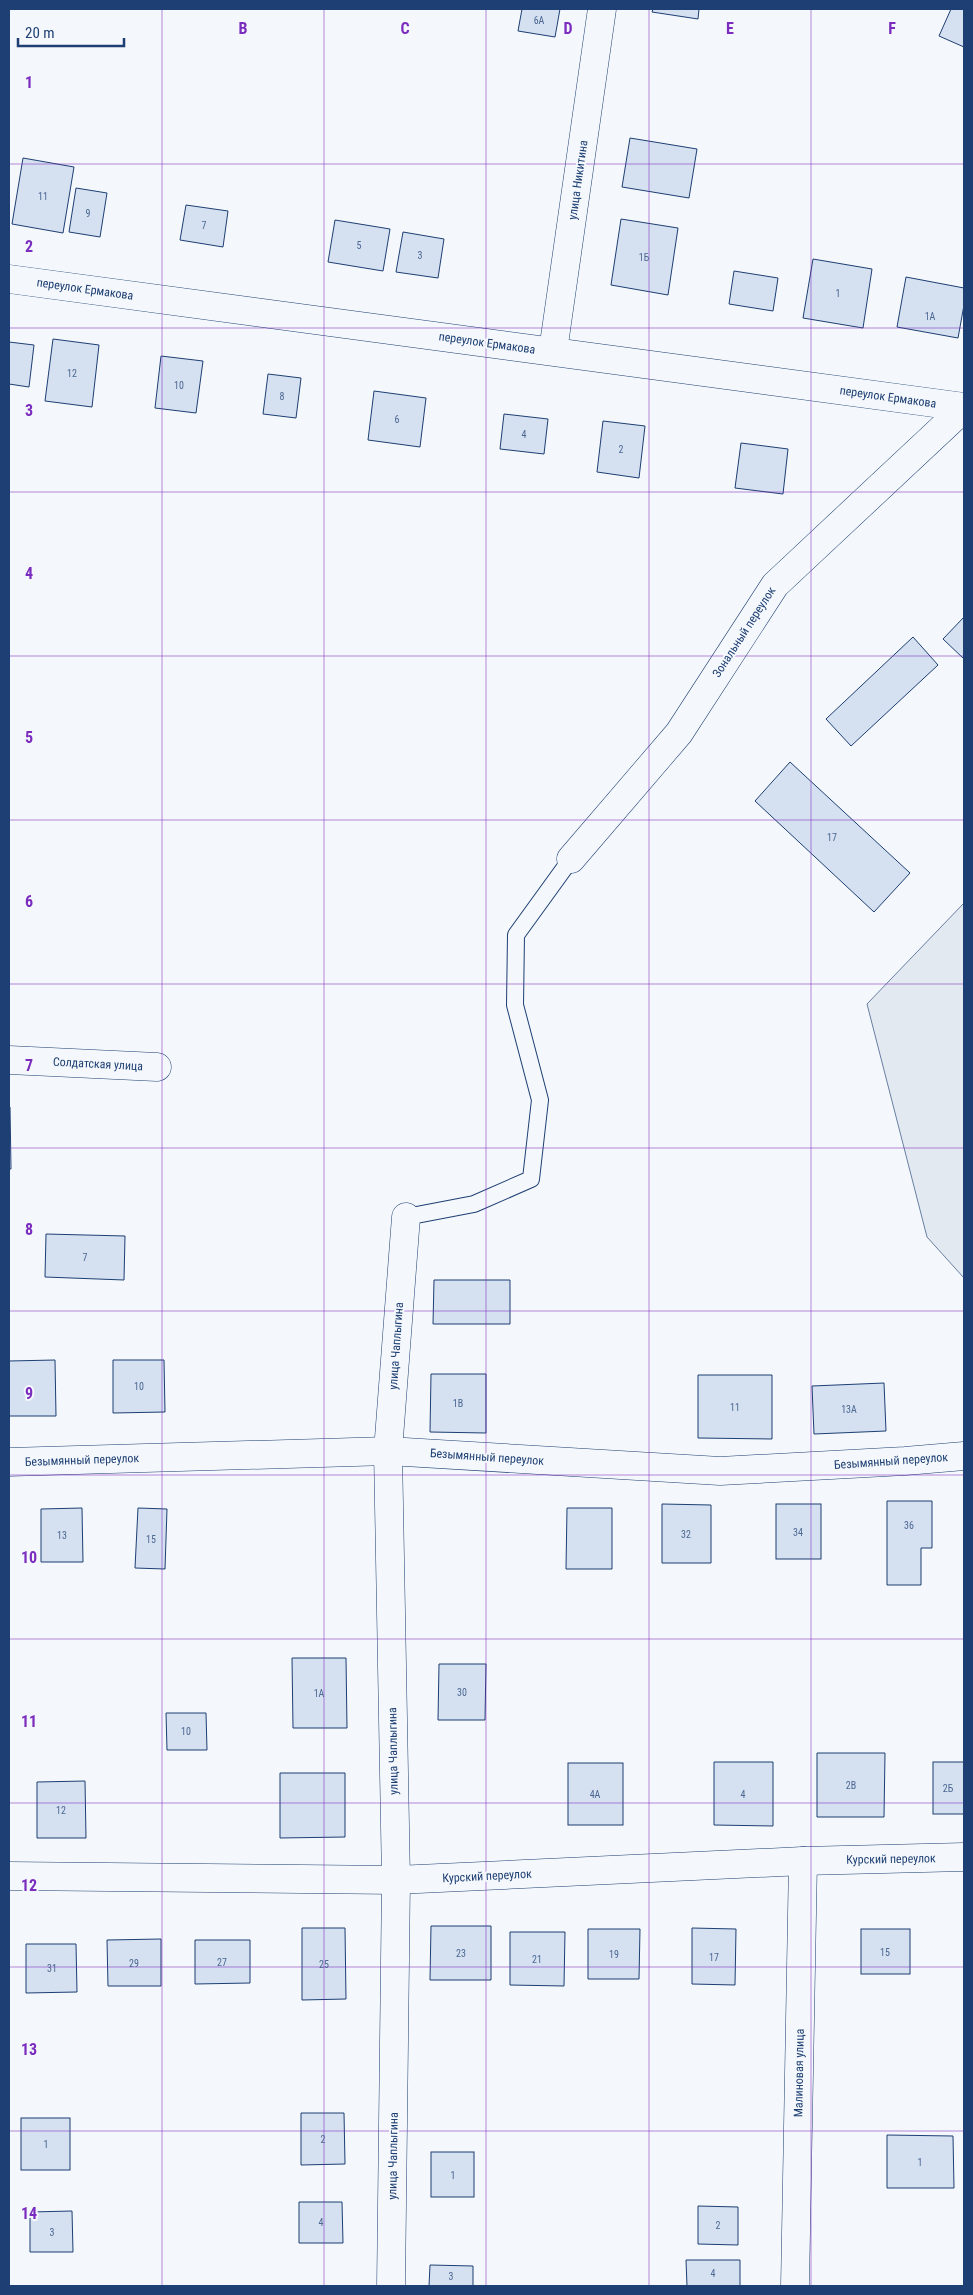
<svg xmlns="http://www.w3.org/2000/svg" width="973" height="2295" font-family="'Roboto Condensed',sans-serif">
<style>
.green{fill:#e3e9f0;stroke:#687fa3}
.building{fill:#d5e0f0;stroke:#1d3f73}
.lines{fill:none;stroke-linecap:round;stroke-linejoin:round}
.lane-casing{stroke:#1d3f73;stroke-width:18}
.street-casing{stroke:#1d3f73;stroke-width:29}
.secondary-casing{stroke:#1d3f73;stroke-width:29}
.lane{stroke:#f4f7fb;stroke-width:16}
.street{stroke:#f4f7fb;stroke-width:28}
.secondary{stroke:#f4f7fb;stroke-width:28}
.grid{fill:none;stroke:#7b2cbf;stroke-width:1;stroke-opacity:0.55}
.labels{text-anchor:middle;stroke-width:4;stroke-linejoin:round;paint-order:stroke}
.number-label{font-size:10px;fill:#4b6792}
.street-label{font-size:12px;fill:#1d3f73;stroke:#f4f7fb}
.grid-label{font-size:16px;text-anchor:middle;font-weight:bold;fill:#7b2cbf;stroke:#f4f7fb;stroke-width:4;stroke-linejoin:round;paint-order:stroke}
</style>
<rect width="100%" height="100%" fill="#f4f7fb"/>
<path class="green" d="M 964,903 L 964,1278 L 927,1237 L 867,1004 Z"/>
<g class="building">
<path d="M 522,9 L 560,9 L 555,37 L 518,31 Z"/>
<path d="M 653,9 L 699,9 L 698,19 L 652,12 Z"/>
<path d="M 951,9 L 964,9 L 964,47 L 939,36 Z"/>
<path d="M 630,138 L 697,149 L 689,198 L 622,187 Z"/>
<path d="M 23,158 L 74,167 L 63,233 L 12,224 Z"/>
<path d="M 76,188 L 107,193 L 100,237 L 69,232 Z"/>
<path d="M 186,205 L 228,211 L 223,247 L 180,240 Z"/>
<path d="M 621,219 L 678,228 L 668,295 L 611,285 Z"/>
<path d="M 335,220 L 390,229 L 383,271 L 328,262 Z"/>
<path d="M 403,232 L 444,239 L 438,278 L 396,272 Z"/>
<path d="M 813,259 L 872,269 L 863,328 L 803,318 Z"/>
<path d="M 734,271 L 778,278 L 773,311 L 729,304 Z"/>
<path d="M 906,277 L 964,288 L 964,305 L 958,338 L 897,327 Z"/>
<path d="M 53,339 L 99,345 L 92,407 L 45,401 Z"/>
<path d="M 9,342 L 34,345 L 29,387 L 9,384 Z"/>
<path d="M 161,356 L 203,361 L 196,413 L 155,408 Z"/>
<path d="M 268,374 L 301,378 L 296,418 L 263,414 Z"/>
<path d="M 374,391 L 426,398 L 420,447 L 368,440 Z"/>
<path d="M 504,414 L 548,419 L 544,454 L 500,449 Z"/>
<path d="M 603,421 L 645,426 L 639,478 L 597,472 Z"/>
<path d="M 741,443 L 788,449 L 783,494 L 735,488 Z"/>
<path d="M 964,617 L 964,659 L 943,639 Z"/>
<path d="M 913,637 L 938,665 L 851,746 L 826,719 Z"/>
<path d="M 790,762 L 910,873 L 874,912 L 755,801 Z"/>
<path d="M 9,1107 L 10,1107 L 11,1169 L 9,1169 Z"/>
<path d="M 46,1234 L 125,1236 L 124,1280 L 45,1277 Z"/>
<path d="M 434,1280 L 510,1280 L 510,1324 L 433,1324 Z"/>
<path d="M 55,1360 L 56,1416 L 9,1416 L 9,1361 Z"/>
<path d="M 113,1360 L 164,1360 L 165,1412 L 113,1413 Z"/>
<path d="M 431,1374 L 486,1374 L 486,1433 L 430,1432 Z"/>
<path d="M 698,1375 L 772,1375 L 772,1439 L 698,1438 Z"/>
<path d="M 884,1383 L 886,1431 L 814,1434 L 812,1386 Z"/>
<path d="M 887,1501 L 932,1501 L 932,1548 L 921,1548 L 921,1585 L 887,1585 Z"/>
<path d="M 662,1504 L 711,1505 L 711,1563 L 662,1563 Z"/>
<rect x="776" y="1504" width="45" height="55"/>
<path d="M 82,1508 L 83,1562 L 41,1562 L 41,1509 Z"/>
<path d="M 138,1508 L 167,1509 L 165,1569 L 135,1568 Z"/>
<path d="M 567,1508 L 612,1508 L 612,1569 L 566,1569 Z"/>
<path d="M 292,1658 L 346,1658 L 347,1728 L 293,1728 Z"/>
<path d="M 439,1664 L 486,1664 L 485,1720 L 438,1720 Z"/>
<path d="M 166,1713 L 206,1713 L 207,1750 L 167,1750 Z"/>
<path d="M 817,1753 L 885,1753 L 884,1817 L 817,1817 Z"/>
<path d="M 714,1762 L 773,1762 L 773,1826 L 714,1825 Z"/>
<rect x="933" y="1762" width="31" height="52"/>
<rect x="568" y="1763" width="55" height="62"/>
<path d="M 280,1773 L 345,1773 L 345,1837 L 280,1838 Z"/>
<path d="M 85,1781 L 86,1838 L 37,1838 L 37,1782 Z"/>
<path d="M 431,1926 L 491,1926 L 491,1980 L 430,1980 Z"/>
<path d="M 302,1928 L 345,1928 L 346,1999 L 302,2000 Z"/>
<path d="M 692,1928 L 736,1929 L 735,1985 L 692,1984 Z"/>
<path d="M 588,1929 L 640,1929 L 639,1979 L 588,1979 Z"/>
<rect x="861" y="1929" width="49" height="45"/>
<path d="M 510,1932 L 565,1932 L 564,1986 L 510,1985 Z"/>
<path d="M 161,1939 L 161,1986 L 108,1986 L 107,1940 Z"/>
<path d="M 195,1940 L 250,1940 L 250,1983 L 195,1984 Z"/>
<path d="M 26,1944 L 76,1944 L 77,1992 L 26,1993 Z"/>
<path d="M 301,2113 L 344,2113 L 345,2164 L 301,2165 Z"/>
<rect x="21" y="2118" width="49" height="52"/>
<path d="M 887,2135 L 953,2136 L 954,2188 L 887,2188 Z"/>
<rect x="431" y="2152" width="43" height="45"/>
<path d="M 299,2202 L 342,2202 L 343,2243 L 299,2243 Z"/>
<path d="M 698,2206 L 738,2207 L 738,2245 L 698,2244 Z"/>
<path d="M 72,2211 L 73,2252 L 30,2252 L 30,2212 Z"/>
<path d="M 686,2260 L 740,2260 L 740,2286 L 687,2286 Z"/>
<path d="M 430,2265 L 473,2266 L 473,2286 L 429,2286 Z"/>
</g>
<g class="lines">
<defs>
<path id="lane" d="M 406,1217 L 474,1204 L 531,1179 L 540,1100 L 515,1005 L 516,935 L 571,859"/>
<g id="street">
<path d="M 553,351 L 602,9"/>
<path d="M 571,859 L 679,733 L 775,585 L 964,408"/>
<path d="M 9,1060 L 157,1067"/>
<path d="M 9,1462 L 388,1451 L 720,1471 L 905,1461 L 964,1456"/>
<path d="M 9,1876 L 396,1880 L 803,1861 L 964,1857"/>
<path d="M 391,2286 L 396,1880 L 388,1451 L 406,1217"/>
<path d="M 795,2286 L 803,1861"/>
</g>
<path id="secondary" d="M 9,279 L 964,407"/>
</defs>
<use href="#lane" class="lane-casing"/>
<use href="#street" class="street-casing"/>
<use href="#secondary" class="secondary-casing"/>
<use href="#lane" class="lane"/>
<use href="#street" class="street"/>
<use href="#secondary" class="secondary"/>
</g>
<path class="grid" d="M 162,9 L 162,2286M 324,9 L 324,2286M 486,9 L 486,2286M 649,9 L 649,2286M 811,9 L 811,2286M 9,164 L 964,164M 9,328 L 964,328M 9,492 L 964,492M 9,656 L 964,656M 9,820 L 964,820M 9,984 L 964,984M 9,1148 L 964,1148M 9,1311 L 964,1311M 9,1475 L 964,1475M 9,1639 L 964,1639M 9,1803 L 964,1803M 9,1967 L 964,1967M 9,2131 L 964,2131"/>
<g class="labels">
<g class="number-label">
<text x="539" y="24">6А</text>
<text x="43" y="200">11</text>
<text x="88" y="217">9</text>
<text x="204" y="229">7</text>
<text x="359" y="249">5</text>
<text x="420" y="259">3</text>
<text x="644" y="261">1Б</text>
<text x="838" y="297">1</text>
<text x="930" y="320">1А</text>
<text x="72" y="377">12</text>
<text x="179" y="389">10</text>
<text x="282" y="400">8</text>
<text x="397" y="423">6</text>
<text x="524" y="438">4</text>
<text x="621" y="453">2</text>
<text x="832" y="841">17</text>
<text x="85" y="1261">7</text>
<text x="139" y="1390">10</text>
<text x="458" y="1407">1В</text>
<text x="735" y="1411">11</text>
<text x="849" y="1413">13А</text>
<text x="909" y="1529">36</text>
<text x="798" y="1536">34</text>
<text x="686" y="1538">32</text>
<text x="62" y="1539">13</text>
<text x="151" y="1543">15</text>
<text x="462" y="1696">30</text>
<text x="319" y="1697">1А</text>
<text x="186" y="1735">10</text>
<text x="851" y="1789">2В</text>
<text x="948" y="1792">2Б</text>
<text x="595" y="1798">4А</text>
<text x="743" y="1798">4</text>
<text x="61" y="1814">12</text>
<text x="885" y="1956">15</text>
<text x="461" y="1957">23</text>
<text x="614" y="1958">19</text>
<text x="714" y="1961">17</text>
<text x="537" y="1963">21</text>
<text x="222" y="1966">27</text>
<text x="134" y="1967">29</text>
<text x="324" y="1968">25</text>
<text x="52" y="1972">31</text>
<text x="323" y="2143">2</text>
<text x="46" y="2148">1</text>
<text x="920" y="2166">1</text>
<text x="453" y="2179">1</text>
<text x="321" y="2226">4</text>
<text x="718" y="2229">2</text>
<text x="52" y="2236">3</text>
<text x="713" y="2277">4</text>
<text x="451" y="2280">3</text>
</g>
<g class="street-label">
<text transform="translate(578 180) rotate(-82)" y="4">улица Никитина</text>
<text transform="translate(85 289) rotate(8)" y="4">переулок Ермакова</text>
<text transform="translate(487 343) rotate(8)" y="4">переулок Ермакова</text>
<text transform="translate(888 397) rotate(8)" y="4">переулок Ермакова</text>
<text transform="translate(744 632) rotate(-57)" y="4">Зональный переулок</text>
<text transform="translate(98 1064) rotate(3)" y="4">Солдатская улица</text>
<text transform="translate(396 1346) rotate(-86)" y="4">улица Чаплыгина</text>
<text transform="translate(487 1457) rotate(4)" y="4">Безымянный переулок</text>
<text transform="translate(82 1460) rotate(-2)" y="4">Безымянный переулок</text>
<text transform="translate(891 1461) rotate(-4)" y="4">Безымянный переулок</text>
<text transform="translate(393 1751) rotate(-91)" y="4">улица Чаплыгина</text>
<text transform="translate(891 1859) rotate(-1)" y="4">Курский переулок</text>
<text transform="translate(487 1876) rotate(-3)" y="4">Курский переулок</text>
<text transform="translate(799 2073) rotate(-89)" y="4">Малиновая улица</text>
<text transform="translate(393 2156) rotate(-89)" y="4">улица Чаплыгина</text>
</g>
</g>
<g class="grid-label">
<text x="243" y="34">B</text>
<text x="405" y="34">C</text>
<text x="568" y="34">D</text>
<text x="730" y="34">E</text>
<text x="892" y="34">F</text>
<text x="29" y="88">1</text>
<text x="29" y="252">2</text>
<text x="29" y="416">3</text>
<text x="29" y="579">4</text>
<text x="29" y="743">5</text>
<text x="29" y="907">6</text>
<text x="29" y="1071">7</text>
<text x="29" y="1235">8</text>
<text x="29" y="1399">9</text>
<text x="29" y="1563">10</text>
<text x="29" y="1727">11</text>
<text x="29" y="1891">12</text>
<text x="29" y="2055">13</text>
<text x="29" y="2219">14</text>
</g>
<rect width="973" height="2295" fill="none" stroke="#1d3f73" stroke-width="20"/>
<path d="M18 38v8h106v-8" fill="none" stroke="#1d3f73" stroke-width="2.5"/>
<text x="25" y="38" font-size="15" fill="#1d3f73" stroke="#f4f7fb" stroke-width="4" paint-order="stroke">20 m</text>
</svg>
